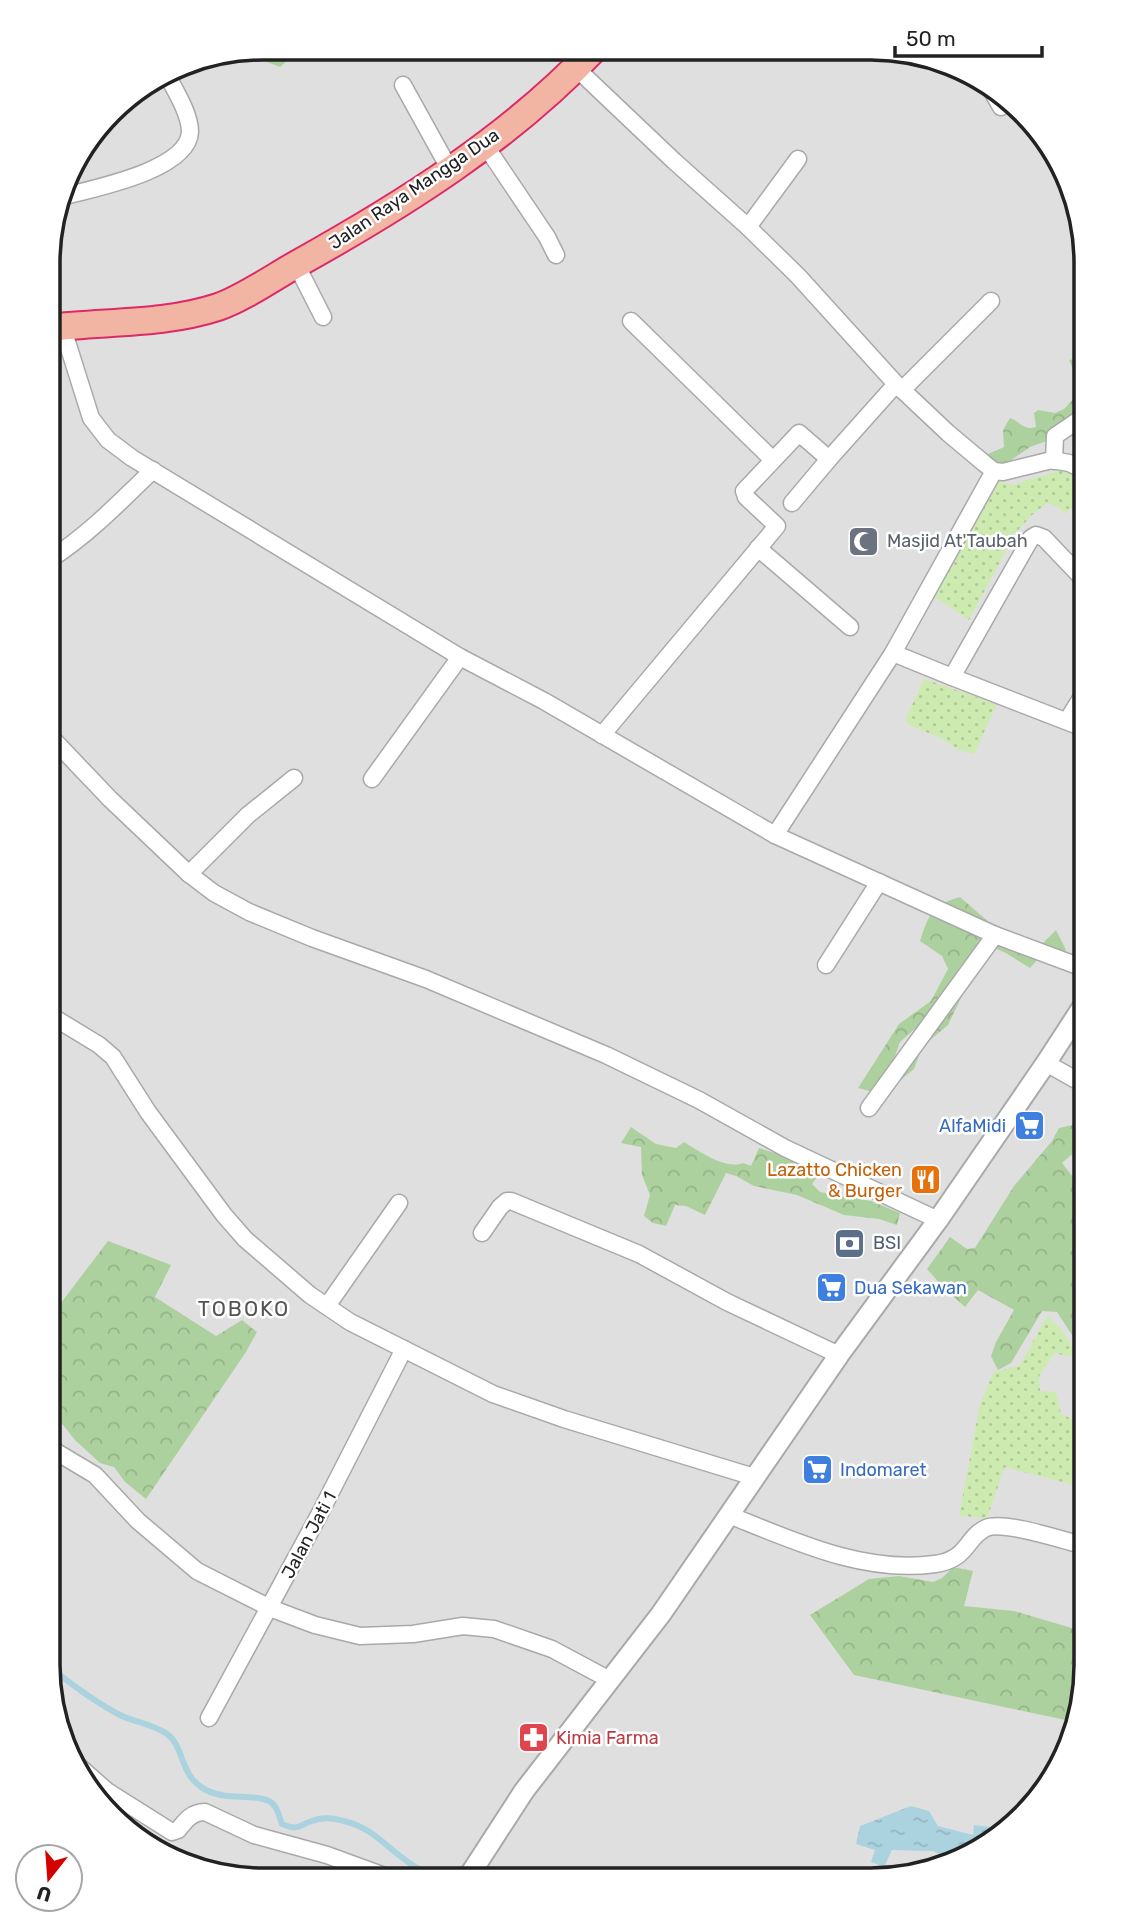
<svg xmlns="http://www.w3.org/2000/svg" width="1133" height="1927" font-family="Rubik,sans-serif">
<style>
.residential{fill:#e0dfdf}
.grass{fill:url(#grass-dots)}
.forest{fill:url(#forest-crowns)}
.water{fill:url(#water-ripples)}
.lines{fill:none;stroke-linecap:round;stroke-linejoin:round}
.stream{stroke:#aad3df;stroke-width:6}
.minor-casing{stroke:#a9a9a9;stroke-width:19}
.tertiary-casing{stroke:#a9a9a9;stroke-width:23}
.trunk-casing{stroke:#dc2a67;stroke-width:30}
.minor{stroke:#fff;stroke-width:16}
.tertiary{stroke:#fff;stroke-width:19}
.trunk{stroke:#f2b4a3;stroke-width:26}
.labels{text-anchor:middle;stroke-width:5;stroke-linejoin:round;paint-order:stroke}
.street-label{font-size:18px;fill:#222;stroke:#fff}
.worship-label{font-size:18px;fill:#5b616d;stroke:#fff;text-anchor:start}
.shop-label{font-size:18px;fill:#366cbe;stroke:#fff;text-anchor:start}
.food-label{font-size:18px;fill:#c56008;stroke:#fff;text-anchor:end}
.service-label{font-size:18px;fill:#4e5e75;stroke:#fff;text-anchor:start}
.health-label{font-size:18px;fill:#be3a42;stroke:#fff;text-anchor:start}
.quarter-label{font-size:21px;letter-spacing:2px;fill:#555;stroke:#fff}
.rim{fill:none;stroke:#222;stroke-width:3.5}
</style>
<defs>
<pattern id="grass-dots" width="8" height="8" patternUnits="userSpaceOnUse" patternTransform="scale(1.75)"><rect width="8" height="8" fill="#cdebb0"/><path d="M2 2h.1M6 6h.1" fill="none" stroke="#b0c997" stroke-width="1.8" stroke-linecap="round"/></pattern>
<pattern id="forest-crowns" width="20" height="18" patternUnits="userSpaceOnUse" patternTransform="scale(1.75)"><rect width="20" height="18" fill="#add19e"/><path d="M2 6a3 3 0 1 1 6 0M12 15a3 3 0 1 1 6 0" fill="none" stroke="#95b388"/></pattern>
<pattern id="water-ripples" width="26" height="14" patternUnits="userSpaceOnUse" patternTransform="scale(1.75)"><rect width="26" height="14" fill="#aad3df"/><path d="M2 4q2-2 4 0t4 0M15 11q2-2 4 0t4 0" fill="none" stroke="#92b5bf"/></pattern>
</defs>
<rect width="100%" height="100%" fill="#f2efe9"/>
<path class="residential" d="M 262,47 L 912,51 L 1012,100 L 1074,193 L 1086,262 L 1085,1679 L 1070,1747 L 1042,1795 L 1001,1836 L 940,1868 L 871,1880 L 234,1878 L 131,1835 L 91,1795 L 59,1734 L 47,1665 L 49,235 L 70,167 L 120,101 L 180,63 Z"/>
<g class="grass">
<path d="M 1061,470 L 1086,479 L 1086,495 L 1065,514 L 1060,508 L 1048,503 L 1034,513 L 1016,532 L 969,620 L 929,593 L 992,479 L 1012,485 Z"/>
<path d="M 924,679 L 997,704 L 974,754 L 956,749 L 943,739 L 911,726 L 905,720 Z"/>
<path d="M 1047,1316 L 1062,1330 L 1077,1355 L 1067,1356 L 1055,1353 L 1039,1376 L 1040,1391 L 1056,1392 L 1061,1414 L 1079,1422 L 1080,1433 L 1085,1435 L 1085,1488 L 1005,1467 L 987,1518 L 959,1516 L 980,1404 L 993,1373 L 1020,1365 Z"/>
</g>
<g class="forest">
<path d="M 262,47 L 302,48 L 280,67 L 259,59 L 255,49 Z"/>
<path d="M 1079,358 L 1086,368 L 1086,413 L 1049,440 L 1030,447 L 1007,463 L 996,466 L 990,462 L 988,454 L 1004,447 L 1003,430 L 1010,418 C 1021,422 1023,431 1036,427 L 1034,413 L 1038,410 L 1055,413 L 1064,409 L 1077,395 L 1079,384 L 1069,360 Z"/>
<path d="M 960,897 L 991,924 L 1043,943 L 1056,930 L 1066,950 L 1055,961 L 1037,960 L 1030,968 L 1004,952 L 994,948 L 970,979 L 948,1025 L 922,1047 L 914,1069 L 902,1079 L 907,1055 L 956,989 L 941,995 L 927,1018 L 900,1042 L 883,1089 L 873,1092 L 858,1088 L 899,1024 L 931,1001 L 948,969 L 942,956 L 920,941 C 929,914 932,905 960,897 Z"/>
<path d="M 1073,1125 L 1077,1125 L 1078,1149 L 1062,1163 L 1077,1182 L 1072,1200 L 1081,1210 L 1085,1203 L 1085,1350 L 1081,1349 L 1057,1312 L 1042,1311 L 1011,1363 L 998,1370 L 991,1356 L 996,1342 L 1014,1310 L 978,1290 L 965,1307 L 944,1288 L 927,1269 L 950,1237 L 967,1249 L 975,1248 L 1014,1186 L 1052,1141 L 1059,1128 Z"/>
<path d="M 631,1127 L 656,1144 L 676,1148 L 684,1142 C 699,1151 725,1170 743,1163 L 751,1166 L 759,1148 L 791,1158 L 821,1172 L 812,1184 L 820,1192 L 871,1201 L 900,1213 L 897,1225 L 879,1219 L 844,1215 L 797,1195 L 754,1186 L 736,1176 L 726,1173 L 705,1215 L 686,1206 L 675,1205 L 666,1226 L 653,1223 L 644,1216 L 650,1195 L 642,1175 L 641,1147 L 621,1143 Z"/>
<path d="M 108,1241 L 171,1265 L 155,1297 L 216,1336 L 242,1320 L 257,1332 L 246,1352 L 146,1499 L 125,1482 L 114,1467 L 100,1463 L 75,1440 L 63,1425 L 48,1415 L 48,1320 Z"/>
<path d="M 953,1567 L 973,1571 L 964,1606 L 1014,1611 L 1085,1632 L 1085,1679 L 1075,1722 L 854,1675 L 810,1615 L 869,1579 L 899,1576 L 933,1582 L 942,1578 Z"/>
</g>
<path class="water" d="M 911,1806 L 929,1811 L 938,1826 L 973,1835 L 974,1825 L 999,1828 L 999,1837 L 953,1861 L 933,1851 L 892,1850 L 884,1867 L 871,1862 L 875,1850 L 856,1844 L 860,1826 Z"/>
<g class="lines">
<path class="stream" d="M 47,1665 C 70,1683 92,1700 118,1714 C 133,1722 153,1724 167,1734 C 185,1747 179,1776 206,1790 C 227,1801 251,1793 269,1801 C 277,1805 279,1816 282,1824 C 299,1831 297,1826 312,1821 C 321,1817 334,1818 344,1821 C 376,1828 393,1856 421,1870 C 430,1874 442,1876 452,1879"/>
<defs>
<g id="minor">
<path d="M 576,68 L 674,161 L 748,227 L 798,276 L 896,384 L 948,433 L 985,464 L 994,471 L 1003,472 L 1052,460 L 1069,463 L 1086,471"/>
<path d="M 403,85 L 450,170"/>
<path d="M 992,91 L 1001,107"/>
<path d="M 485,145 L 547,237 L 556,255"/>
<path d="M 61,197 C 90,189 188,171 190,132 C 190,113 174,89 166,73"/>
<path d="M 748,227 L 798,159"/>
<path d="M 296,264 L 323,317"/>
<path d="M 631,321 L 773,460"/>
<path d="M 62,326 L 91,418 L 108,440 L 132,458 L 460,657 L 544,701 L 775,835 L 995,935 L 1086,969"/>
<path d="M 902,390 L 991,301"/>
<path d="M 1054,461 L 1055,436 L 1086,415"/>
<path d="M 792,503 L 829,459"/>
<path d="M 758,548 L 850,627"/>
<path d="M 49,560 C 88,535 120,502 153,470"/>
<path d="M 893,653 L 952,677"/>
<path d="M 1067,721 L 1086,690"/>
<path d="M 1086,729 L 952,677 L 1031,538 L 1036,535 L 1044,538 L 1086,582"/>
<path d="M 48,734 L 110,799 L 189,874 L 214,893 L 249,912 L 312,938 L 426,979 L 606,1055 L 699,1100 L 785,1148 L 938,1220"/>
<path d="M 602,735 L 777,526 L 746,497 L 744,491 L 799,433 L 829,459 L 896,384"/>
<path d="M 372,779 L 460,657"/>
<path d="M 775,835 L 893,653 L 994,471"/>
<path d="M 189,874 L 248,815 L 294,778"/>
<path d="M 826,965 L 879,882"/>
<path d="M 48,1014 L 99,1045 L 113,1057 L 148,1112 L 224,1215 L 245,1239 L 310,1295 L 350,1322 L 493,1394 L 564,1419 L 754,1477"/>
<path d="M 1046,1063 L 1085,1085"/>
<path d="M 869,1108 L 995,935"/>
<path d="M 482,1233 L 500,1207 L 507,1201 L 511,1201 L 639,1254 L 727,1302 L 839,1355"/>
<path d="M 327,1306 L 399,1203"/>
<path d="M 48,1447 L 95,1475 L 138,1521 L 197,1571 L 270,1608 L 315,1625 L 360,1636 L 413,1634 L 463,1626 L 494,1629 L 552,1649 L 608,1679"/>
<path d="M 729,1515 C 794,1541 864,1574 935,1564 C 969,1559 965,1538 986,1528 C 1004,1520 1065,1541 1085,1546"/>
<path d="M 209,1718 L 318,1517 L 404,1349"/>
<path d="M 74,1762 L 107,1791 L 172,1832 L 178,1830 C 186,1820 192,1812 205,1812 L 254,1835 L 327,1855 L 390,1878"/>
</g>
<path id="tertiary" d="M 467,1879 L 524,1791 L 661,1614 L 839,1355 L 938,1220 L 1046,1063 L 1085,1003"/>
<path id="trunk" d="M 49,328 C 105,321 163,325 218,307 C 242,299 274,277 297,264 C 403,205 510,138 594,49"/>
</defs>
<use href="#minor" class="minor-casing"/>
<use href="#tertiary" class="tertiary-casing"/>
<use href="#trunk" class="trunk-casing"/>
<use href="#minor" class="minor"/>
<use href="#tertiary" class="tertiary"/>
<use href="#trunk" class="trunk"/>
</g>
<defs>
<symbol id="mosque-square" viewBox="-11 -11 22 22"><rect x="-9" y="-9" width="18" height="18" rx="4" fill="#6b7280" stroke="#fff"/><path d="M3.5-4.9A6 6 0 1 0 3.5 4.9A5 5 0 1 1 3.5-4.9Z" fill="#fff"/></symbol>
<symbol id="supermarket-square" viewBox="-11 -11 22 22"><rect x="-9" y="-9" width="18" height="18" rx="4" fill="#3f7fe0" stroke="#fff"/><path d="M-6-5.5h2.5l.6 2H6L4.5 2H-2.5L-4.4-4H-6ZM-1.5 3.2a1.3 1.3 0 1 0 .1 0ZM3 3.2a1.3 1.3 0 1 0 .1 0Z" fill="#fff"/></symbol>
<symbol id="restaurant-square" viewBox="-11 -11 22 22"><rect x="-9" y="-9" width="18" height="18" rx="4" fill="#e8710a" stroke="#fff"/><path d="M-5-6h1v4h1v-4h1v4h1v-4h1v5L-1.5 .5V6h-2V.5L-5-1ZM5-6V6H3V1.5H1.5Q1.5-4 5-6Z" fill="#fff"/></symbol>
<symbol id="bank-square" viewBox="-11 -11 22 22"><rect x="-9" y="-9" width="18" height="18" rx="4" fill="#5c6f8a" stroke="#fff"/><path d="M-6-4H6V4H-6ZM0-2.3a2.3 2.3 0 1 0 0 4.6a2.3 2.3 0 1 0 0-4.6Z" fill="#fff"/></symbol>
<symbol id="pharmacy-square" viewBox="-11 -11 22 22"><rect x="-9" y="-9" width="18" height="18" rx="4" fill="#e0444e" stroke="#fff"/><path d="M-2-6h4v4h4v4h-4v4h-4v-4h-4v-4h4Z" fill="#fff"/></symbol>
</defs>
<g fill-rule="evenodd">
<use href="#mosque-square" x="846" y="524" width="35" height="35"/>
<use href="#supermarket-square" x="1012" y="1108" width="35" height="35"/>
<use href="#restaurant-square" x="908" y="1162" width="35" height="35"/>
<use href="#bank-square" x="832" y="1226" width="35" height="35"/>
<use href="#supermarket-square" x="814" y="1270" width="35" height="35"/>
<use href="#supermarket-square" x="800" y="1452" width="35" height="35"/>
<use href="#pharmacy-square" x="516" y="1720" width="35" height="35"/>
</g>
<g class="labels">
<g class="street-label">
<text transform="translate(414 189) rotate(-34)" y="6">Jalan Raya Mangga Dua</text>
<text transform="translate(309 1535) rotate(-62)" y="6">Jalan Jati 1</text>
</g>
<g class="worship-label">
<text x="887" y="547">Masjid At'Taubah</text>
</g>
<g class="shop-label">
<text x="1006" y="1132" text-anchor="end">AlfaMidi</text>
<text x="854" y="1294">Dua Sekawan</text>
<text x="840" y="1476">Indomaret</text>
</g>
<g class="food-label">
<text x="902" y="1176">Lazatto Chicken<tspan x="902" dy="21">&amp; Burger</tspan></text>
</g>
<g class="service-label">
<text x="873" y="1249">BSI</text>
</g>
<g class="health-label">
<text x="556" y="1744">Kimia Farma</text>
</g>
<g class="quarter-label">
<text x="244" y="1316">TOBOKO</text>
</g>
</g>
<path d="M0 0H1133V1927H0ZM263 60H871A203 203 0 0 1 1074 263V1665A203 203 0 0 1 871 1868H263A203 203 0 0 1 60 1665V263A203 203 0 0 1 263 60Z" fill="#fff" fill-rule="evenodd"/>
<path class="rim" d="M263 60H871A203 203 0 0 1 1074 263V1665A203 203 0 0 1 871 1868H263A203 203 0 0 1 60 1665V263A203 203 0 0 1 263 60Z"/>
<g transform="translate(49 1878) rotate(197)"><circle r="33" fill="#ffffff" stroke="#a7a7a7" stroke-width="2"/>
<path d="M0-5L12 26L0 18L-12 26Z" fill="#d40000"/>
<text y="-10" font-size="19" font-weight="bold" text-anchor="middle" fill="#222222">U</text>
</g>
<path d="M895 46v10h147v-10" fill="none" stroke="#222222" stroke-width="3.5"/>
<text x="906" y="46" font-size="21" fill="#222222" stroke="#ffffff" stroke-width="5" paint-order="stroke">50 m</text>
</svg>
